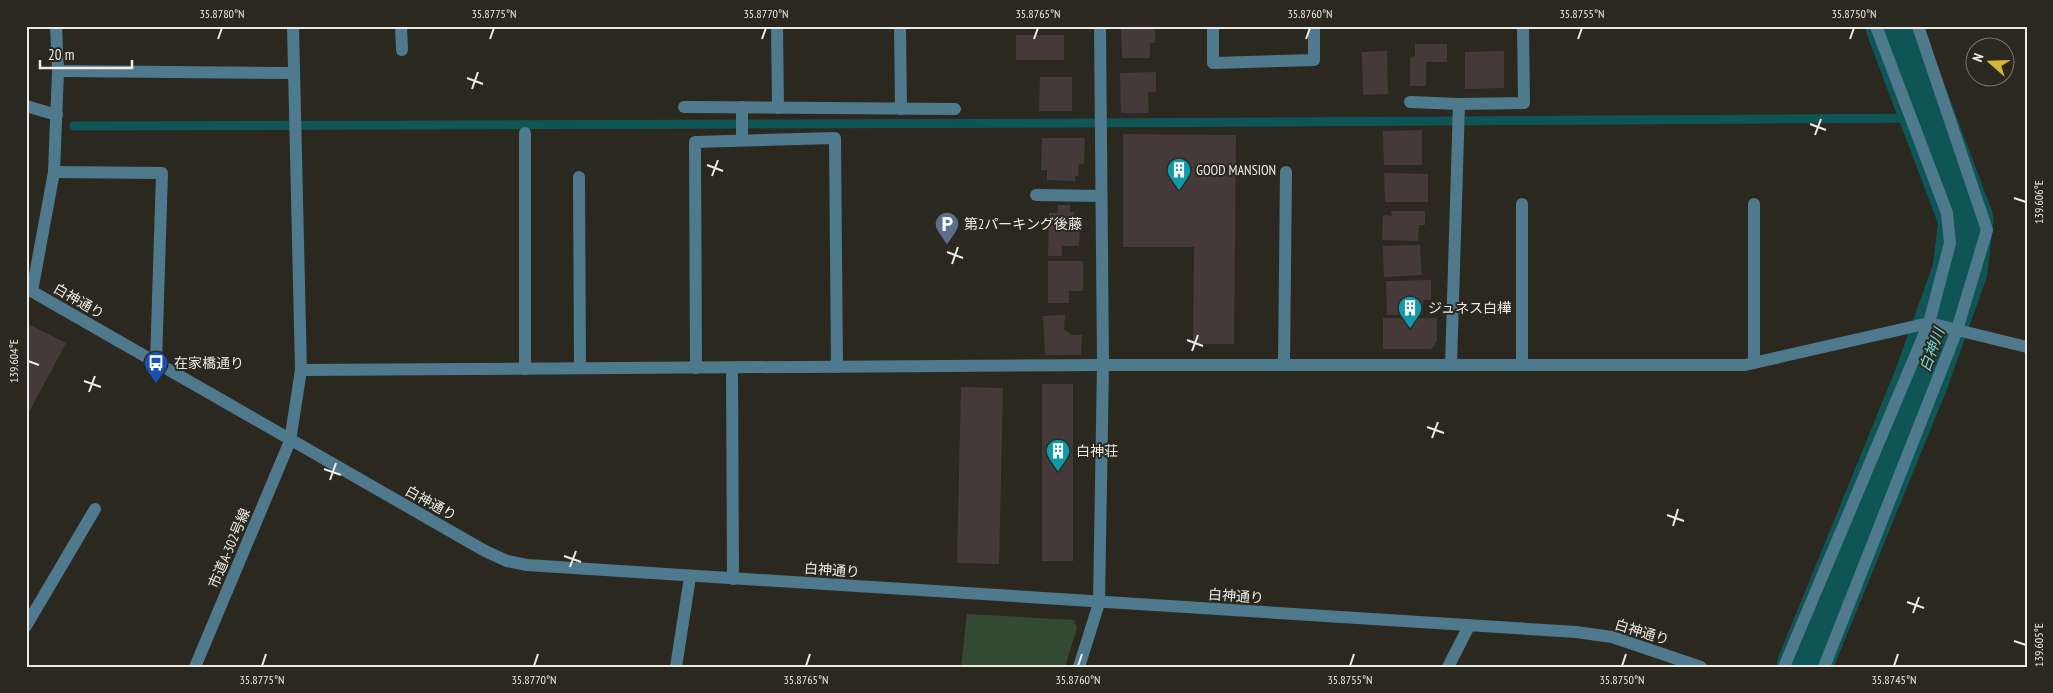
<svg xmlns="http://www.w3.org/2000/svg" width="2053" height="693" font-family="'PT Sans Narrow','Noto Sans JP',sans-serif">
<style>
.green{fill:#334a32}
.lines{fill:none;stroke-linecap:round;stroke-linejoin:round}
.stream{stroke:#0f5555;stroke-width:9}
.river{stroke:#0f5555;stroke-width:55}
.building{fill:#453a39}
.minor{stroke:#4f798d;stroke-width:12}
.ticks{fill:none;stroke:#edebe5;stroke-width:2}
.labels{text-anchor:middle;stroke-width:4;stroke-linejoin:round;paint-order:stroke}
.poi-label{font-size:14px;fill:#edebe5;stroke:#2b281f;text-anchor:start}
.street-label{font-size:14px;fill:#edebe5;stroke:#2b281f}
.water-label{font-size:15px;font-style:italic;fill:#73d8d8;stroke:#2b281f}
.neatline{fill:none;stroke:#edebe5;stroke-width:2}
.ticks-label{font-size:12px;text-anchor:middle;fill:#edebe5}
</style>
<rect width="100%" height="100%" fill="#2b281f"/>
<path class="green" d="M 967,614 L 1074,620 L 1077,628 L 1065,667 L 961,667 Z"/>
<g class="lines">
<path class="stream" d="M 74,126 L 1087,123 L 1928,118"/>
<path class="river" d="M 1804,667 L 1921,380 L 1960,270 L 1966,220 L 1893,26"/>
</g>
<g class="building">
<path d="M 1121,26 L 1155,26 L 1155,43 L 1150,43 L 1150,58 L 1122,58 Z"/>
<rect x="1016" y="35" width="48" height="25"/>
<path d="M 1415,44 L 1447,44 L 1447,62 L 1426,62 L 1426,86 L 1410,86 L 1410,57 L 1415,56 Z"/>
<path d="M 1387,51 L 1388,94 L 1363,95 L 1362,52 Z"/>
<path d="M 1504,51 L 1504,88 L 1465,89 L 1465,52 Z"/>
<path d="M 1156,72 L 1156,92 L 1148,92 L 1149,113 L 1121,113 L 1120,73 Z"/>
<path d="M 1040,77 L 1072,77 L 1072,111 L 1039,111 Z"/>
<path d="M 1422,130 L 1422,165 L 1384,165 L 1383,131 Z"/>
<path d="M 1123,134 L 1236,135 L 1234,344 L 1193,344 L 1194,247 L 1123,247 Z"/>
<path d="M 1042,138 L 1085,138 L 1084,164 L 1079,164 L 1078,176 L 1075,176 L 1075,181 L 1047,180 L 1047,170 L 1041,170 Z"/>
<path d="M 1384,173 L 1428,174 L 1428,202 L 1385,202 Z"/>
<path d="M 1058,205 L 1070,205 L 1070,212 L 1074,212 L 1074,218 L 1080,218 L 1079,246 L 1062,246 L 1062,256 L 1048,256 L 1049,213 L 1057,213 Z"/>
<path d="M 1391,211 L 1425,211 L 1425,225 L 1419,225 L 1418,241 L 1382,240 L 1383,215 L 1392,216 Z"/>
<path d="M 1420,245 L 1422,275 L 1384,277 L 1383,246 Z"/>
<path d="M 1048,261 L 1083,261 L 1083,291 L 1069,291 L 1069,303 L 1048,303 Z"/>
<path d="M 1431,280 L 1431,300 L 1423,300 L 1423,314 L 1387,315 L 1386,281 Z"/>
<path d="M 1065,315 L 1064,329 L 1071,335 L 1082,335 L 1081,355 L 1045,355 L 1043,316 Z"/>
<path d="M 1383,318 L 1437,318 L 1437,341 L 1431,349 L 1383,349 Z"/>
<path d="M 26,323 L 66,343 L 26,418 Z"/>
<rect x="1042" y="384" width="31" height="177"/>
<path d="M 961,387 L 1003,388 L 999,564 L 957,563 Z"/>
</g>
<g class="lines">
<g class="minor">
<path d="M 401,26 L 402,50"/>
<path d="M 777,26 L 778,108"/>
<path d="M 900,26 L 901,109"/>
<path d="M 1213,26 L 1213,63 L 1314,60 L 1314,26"/>
<path d="M 58,71 L 294,73"/>
<path d="M 1410,102 L 1459,104"/>
<path d="M 26,106 L 57,115"/>
<path d="M 684,107 L 955,109"/>
<path d="M 742,107 L 742,140"/>
<path d="M 54,172 L 162,173 L 156,362"/>
<path d="M 579,177 L 580,368"/>
<path d="M 1036,195 L 1101,196"/>
<path d="M 1754,204 L 1754,363"/>
<path d="M 26,288 L 485,551 L 507,561 L 527,565 L 1576,632 L 1612,637 L 1701,667"/>
<path d="M 32,291 L 54,172 L 58,71 L 56,26"/>
<path d="M 1284,365 L 1286,172"/>
<path d="M 1451,365 L 1459,104 L 1524,103 L 1523,26"/>
<path d="M 1522,365 L 1522,204"/>
<path d="M 696,368 L 695,142 L 835,138 L 837,367"/>
<path d="M 732,368 L 733,579"/>
<path d="M 525,369 L 525,133"/>
<path d="M 301,370 L 1103,365 L 1745,365 L 1929,323 L 2027,347"/>
<path d="M 26,626 L 95,509"/>
<path d="M 195,667 L 290,441 L 301,370 L 293,26"/>
<path d="M 676,667 L 690,577"/>
<path d="M 1079,667 L 1099,603 L 1103,365 L 1100,26"/>
<path d="M 1448,667 L 1469,626"/>
<path d="M 1784,667 L 1929,323 L 1950,243 L 1947,213 L 1876,26"/>
<path d="M 1824,667 L 1957,330 L 1987,230 L 1918,26"/>
</g>
</g>
<path class="ticks" d="M 218,39 L 222,28M 490,39 L 494,28M 762,39 L 766,28M 1034,39 L 1038,28M 1306,39 L 1310,28M 1578,39 L 1582,28M 1850,39 L 1854,28M 467,78 L 483,84M 472,89 L 478,72M 1810,124 L 1826,130M 1815,135 L 1821,119M 707,165 L 723,171M 712,176 L 718,160M 2014,198 L 2026,202M 947,252 L 963,258M 952,264 L 958,247M 1187,340 L 1203,346M 1192,351 L 1198,335M 28,361 L 39,365M 84,381 L 101,387M 89,392 L 95,376M 1427,427 L 1444,433M 1432,438 L 1438,422M 324,469 L 341,475M 330,480 L 336,463M 1667,515 L 1684,521M 1673,526 L 1678,509M 564,556 L 581,562M 570,567 L 576,551M 1907,602 L 1924,608M 1913,613 L 1919,597M 2014,641 L 2026,645M 262,666 L 266,654M 534,666 L 538,654M 806,666 L 810,654M 1078,666 L 1082,654M 1350,666 L 1354,654M 1622,666 L 1626,654M 1894,666 L 1898,654"/>
<defs>
<symbol id="building-pin" viewBox="-11 -11 22 30"><path d="M0 17L-7.5 6A9.5 9.5 0 1 1 7.5 6Z" fill="#0f9aa8" stroke="#2b281f"/><path d="M-4-6H4V6H1V3H-1V6H-4ZM-2.5-4.3h1.7v1.8h-1.7ZM.8-4.3h1.7v1.8H.8ZM-2.5-1h1.7V.8h-1.7ZM.8-1h1.7V.8H.8Z" fill="#fff"/></symbol>
<symbol id="parking-pin" viewBox="-11 -11 22 30"><path d="M0 17L-7.5 6A9.5 9.5 0 1 1 7.5 6Z" fill="#5c6f8a" stroke="#2b281f"/><path d="M-3.5-5.5H1a3.5 3.5 0 0 1 0 7H-1V5.5H-3.5ZM-1-3.4V-.6H.8a1.4 1.4 0 0 0 0-2.8Z" fill="#fff"/></symbol>
<symbol id="bus-pin" viewBox="-11 -11 22 30"><path d="M0 17L-7.5 6A9.5 9.5 0 1 1 7.5 6Z" fill="#1a4fb4" stroke="#2b281f"/><path d="M-5-6H5V4H4V6H2V4H-2V6H-4V4H-5ZM-3.5-4V0h7V-4ZM-3.5 1.2v1.5H-2V1.2ZM2 1.2v1.5H3.5V1.2Z" fill="#fff"/></symbol>
</defs>
<g fill-rule="evenodd">
<use href="#building-pin" x="1165" y="156" width="28" height="38"/>
<use href="#parking-pin" x="933" y="210" width="28" height="38"/>
<use href="#building-pin" x="1396" y="294" width="28" height="38"/>
<use href="#bus-pin" x="142" y="349" width="28" height="38"/>
<use href="#building-pin" x="1044" y="437" width="28" height="38"/>
</g>
<g class="labels">
<g class="poi-label">
<text x="1196" y="175">GOOD MANSION</text>
<text x="964" y="229">第2パーキング後藤</text>
<text x="1428" y="313">ジュネス白樺</text>
<text x="174" y="368">在家橋通り</text>
<text x="1076" y="456">白神荘</text>
</g>
<g class="street-label">
<text transform="translate(79 301) rotate(30)" y="5">白神通り</text>
<text transform="translate(431 503) rotate(29)" y="5">白神通り</text>
<text transform="translate(229 548) rotate(-67)" y="5">市道A-302号線</text>
<text transform="translate(832 570) rotate(4)" y="5">白神通り</text>
<text transform="translate(1236 596) rotate(4)" y="5">白神通り</text>
<text transform="translate(1642 632) rotate(17)" y="5">白神通り</text>
</g>
<g class="water-label">
<text transform="translate(1932 350) rotate(-70)" y="5">白神川</text>
</g>
</g>
<rect width="2053" height="693" fill="none" stroke="#2b281f" stroke-width="55"/>
<g transform="translate(1990 62) rotate(290)"><circle r="24" fill="#2b281f" stroke="#79766e"/>
<path d="M0-4L9 19L0 12L-9 19Z" fill="#d2b736"/>
<text y="-8" font-size="14" font-weight="bold" text-anchor="middle" fill="#edebe5">N</text>
</g>
<path d="M40 60v8h92v-8" fill="none" stroke="#edebe5" stroke-width="2.5"/>
<text x="48" y="60" font-size="15" fill="#edebe5" stroke="#2b281f" stroke-width="4" paint-order="stroke">20 m</text>
<rect x="28" y="28" width="1998" height="638" class="neatline"/>
<g class="ticks-label">
<text x="222" y="18">35.8780°N</text>
<text x="494" y="18">35.8775°N</text>
<text x="766" y="18">35.8770°N</text>
<text x="1038" y="18">35.8765°N</text>
<text x="1310" y="18">35.8760°N</text>
<text x="1582" y="18">35.8755°N</text>
<text x="1854" y="18">35.8750°N</text>
<text transform="translate(2039 202) rotate(-90)" y="4">139.606°E</text>
<text transform="translate(14 361) rotate(-90)" y="4">139.604°E</text>
<text transform="translate(2039 645) rotate(-90)" y="4">139.605°E</text>
<text x="262" y="684">35.8775°N</text>
<text x="534" y="684">35.8770°N</text>
<text x="806" y="684">35.8765°N</text>
<text x="1078" y="684">35.8760°N</text>
<text x="1350" y="684">35.8755°N</text>
<text x="1622" y="684">35.8750°N</text>
<text x="1894" y="684">35.8745°N</text>
</g>
</svg>
